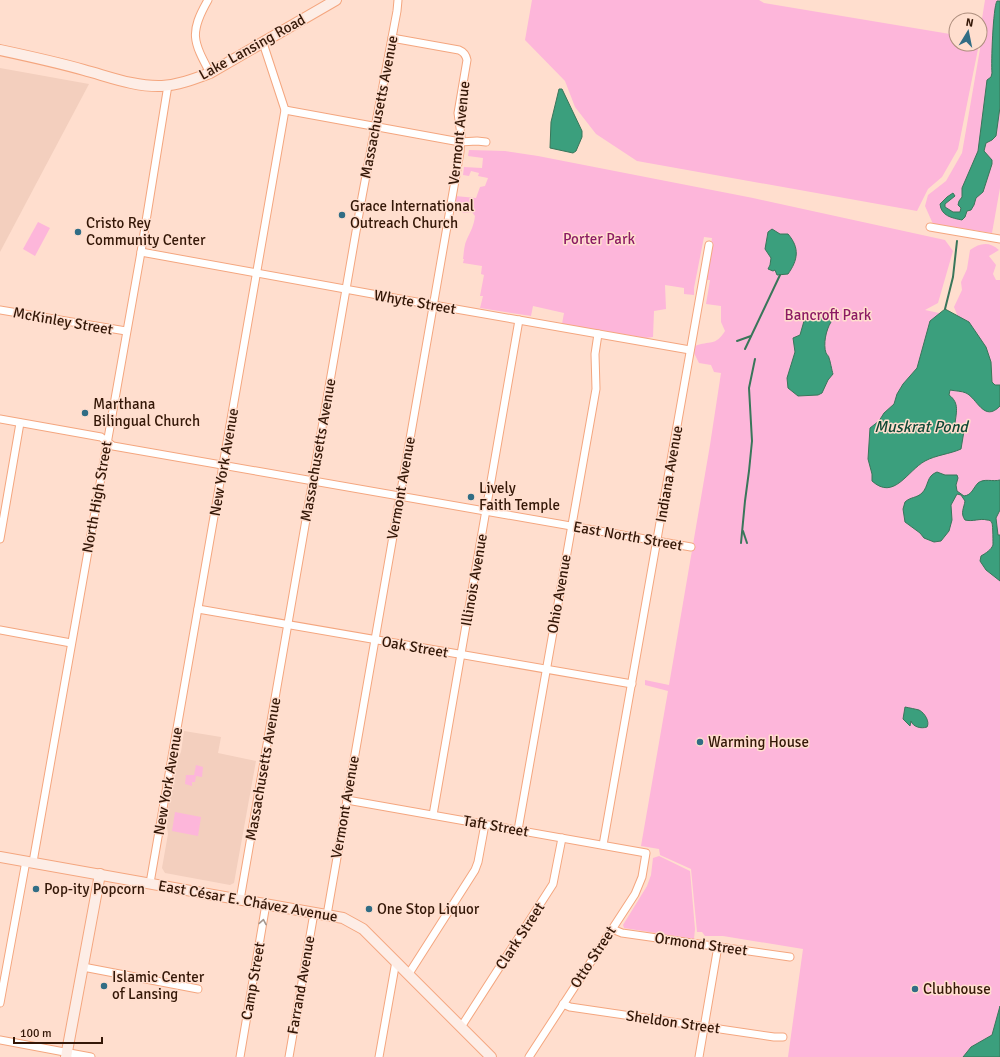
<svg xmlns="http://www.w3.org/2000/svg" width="1000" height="1057" font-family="Signika,sans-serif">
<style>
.built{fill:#f3cfbe}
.green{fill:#fdb6da}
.water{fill:#3b9f7d;stroke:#39765a}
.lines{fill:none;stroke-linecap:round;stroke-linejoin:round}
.stream{stroke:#39765a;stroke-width:2}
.street-casing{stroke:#f4a67f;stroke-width:9}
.secondary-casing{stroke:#f4a67f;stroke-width:12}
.street{stroke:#fff;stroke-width:7}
.secondary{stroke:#fdede6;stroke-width:10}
.oneway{stroke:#a4978f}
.poi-dot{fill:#316d85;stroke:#ffdece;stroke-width:1.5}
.labels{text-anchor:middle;stroke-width:3;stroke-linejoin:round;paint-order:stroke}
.street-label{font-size:15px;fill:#341707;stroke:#ffdece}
.poi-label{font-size:15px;fill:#341707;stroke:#ffdece;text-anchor:start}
.park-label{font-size:15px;fill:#8c1a63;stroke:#ffdece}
.water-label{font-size:16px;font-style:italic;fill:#0f4836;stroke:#ffdece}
</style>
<rect width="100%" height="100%" fill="#ffdece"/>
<g class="built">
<path d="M 0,68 L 89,84 L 0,252 Z"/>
<path d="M 184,731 L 221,737 L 218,753 L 256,761 L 234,883 L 230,885 L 165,873 L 162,868 L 168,834 L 166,820 L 176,762 L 181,752 Z"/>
</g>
<g class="green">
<path d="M 532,0 L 759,0 L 764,3 L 956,35 L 956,44 L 973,44 L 978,49 L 958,149 L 942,177 L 928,189 L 917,211 L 637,161 L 596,134 L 575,107 L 565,81 L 525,40 Z"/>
<path d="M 985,0 L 1000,0 L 1000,188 L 992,233 L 933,224 L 925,206 L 928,195 L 946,181 L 962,153 L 980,49 L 981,25 Z"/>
<path d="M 469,150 L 505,151 L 538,156 L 753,198 L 945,240 L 953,251 L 938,303 L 925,310 L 958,317 L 954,307 L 962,290 L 961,282 L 967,269 L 970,250 C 980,243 989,241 999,250 L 989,256 L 996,265 L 993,274 L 996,280 L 1000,280 L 1000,1057 L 788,1057 L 803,949 L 723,936 L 705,936 L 702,932 L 697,932 L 691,869 L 660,855 L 659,849 L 641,846 L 668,691 L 645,685 L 645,680 L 669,685 L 710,445 L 721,373 L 714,372 L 711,365 L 699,363 L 694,353 L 695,346 C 710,340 715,347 725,331 L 721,322 L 721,306 L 706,304 L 710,280 L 706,280 L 712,238 L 704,237 L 694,288 L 694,295 L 684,294 L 684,288 L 665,285 L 666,309 L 654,311 L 653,337 L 646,338 L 562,324 L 564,313 L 533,306 L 531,316 L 480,308 L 483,296 L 480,296 L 484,275 L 481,274 L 482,266 L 463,263 L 464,259 L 463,259 C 464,252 464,245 467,239 C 471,231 474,225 475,216 L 472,212 L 464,213 L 453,207 L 455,196 L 476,198 L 480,187 L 485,186 L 488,178 L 478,176 L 479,173 L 471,171 L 469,176 L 463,175 L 464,167 L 482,168 L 483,158 L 468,156 Z"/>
<path d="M 38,222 L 50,228 L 35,256 L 23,249 Z"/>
<path d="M 196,765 L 203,767 L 202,777 L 196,776 L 195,782 L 192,782 L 192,786 L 185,784 L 186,775 L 194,775 Z"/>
<path d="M 175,812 L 201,817 L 198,836 L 172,831 Z"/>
<path d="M 659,856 L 690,871 L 695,929 L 694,939 L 624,928 L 623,925 L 647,886 L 651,875 L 653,858 Z"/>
</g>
<g class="water">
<path d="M 997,1 L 1000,1 L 1000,107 L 996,136 L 992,140 L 986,143 L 984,151 L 992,160 L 992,164 L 983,192 L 976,198 L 974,205 L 971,210 L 967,211 L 965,217 L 962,220 C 952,218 941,216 940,204 L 947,197 L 953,193 L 955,196 L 945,204 L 945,207 L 953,212 L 960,212 L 961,208 L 958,205 L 959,201 L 962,197 L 962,188 L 978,151 L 987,80 L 991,77 L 992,73 C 991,64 993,7 997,1 Z"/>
<path d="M 559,89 L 562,89 L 582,131 L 582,137 L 576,151 L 573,153 L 550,148 L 551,122 Z"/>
<path d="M 772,229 L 780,234 L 788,234 C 800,248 798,260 788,274 L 777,275 L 775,270 L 773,271 L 768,269 L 770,265 L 771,258 L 765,249 L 768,232 Z"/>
<path d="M 945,309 L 969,322 L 986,347 L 991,362 L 992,382 L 995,385 L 1000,385 L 1000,406 C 984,423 977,398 966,393 C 962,391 955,391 950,390 L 949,395 C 960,403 956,413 955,424 L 963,429 L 964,431 L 961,449 C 950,454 936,455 925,461 C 907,471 894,501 872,481 L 872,474 L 868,459 L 870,428 L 879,421 L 884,413 L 894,404 L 897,394 L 903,384 L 917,368 L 930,321 Z"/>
<path d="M 825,316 L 829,318 L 831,322 C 826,330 823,344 826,353 C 827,355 829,356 829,358 C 830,360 832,371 833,374 L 828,380 L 822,393 L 818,395 L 798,396 L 788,388 L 787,378 L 795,352 L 793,338 L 800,335 L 804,321 C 810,318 818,318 825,316 Z"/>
<path d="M 937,472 L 945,475 L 957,475 L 958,478 L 956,485 L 957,491 L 964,496 C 972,495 973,488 978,483 C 984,478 993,482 1000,480 L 1000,510 L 996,518 L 998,535 L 1000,535 L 1000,581 L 986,570 L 980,561 L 981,556 C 986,553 991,550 993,545 C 993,544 993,526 992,523 C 991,521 990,520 987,520 C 980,518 973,522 965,520 C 960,513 964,508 965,501 L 961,495 L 957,494 L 951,505 L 952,520 L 949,531 L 941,541 L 934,542 L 924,538 L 920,533 L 905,522 L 903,509 L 905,502 C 910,497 917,498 922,493 C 929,486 926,476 937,472 Z"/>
<path d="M 905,707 C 910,708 915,709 919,710 C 925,713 930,722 927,727 C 921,729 913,727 911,721 L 910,726 L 903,719 Z"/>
<path d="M 1000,1006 L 1000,1057 L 963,1057 L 971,1047 L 992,1035 Z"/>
</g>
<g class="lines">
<g class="stream">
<path d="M 945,309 L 953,277 L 957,241"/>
<path d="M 737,341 L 751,336"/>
<path d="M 745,349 L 780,275"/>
<path d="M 743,531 L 747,543"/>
<path d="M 741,543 L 745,501 L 749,471 L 752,441 L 749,388 L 755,359"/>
</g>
<defs>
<g id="street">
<path d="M 208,0 C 189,33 193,41 210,73"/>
<path d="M 285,110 L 460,142 L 477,141 L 486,142"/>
<path d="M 930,227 L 1000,239"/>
<path d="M 141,252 L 433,305 L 690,350"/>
<path d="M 0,310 L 126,331"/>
<path d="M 0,419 L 101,437 L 113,446 L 691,547"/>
<path d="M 0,539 L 20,423"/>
<path d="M 198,609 L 632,684"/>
<path d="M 0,630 L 71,643"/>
<path d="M 347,800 L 646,853 L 642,877 L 635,894 L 529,1057"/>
<path d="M 433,815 L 519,320"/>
<path d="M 518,830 L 596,389 L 595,354 L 598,334"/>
<path d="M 603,845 L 709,245"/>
<path d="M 33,862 L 141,252 L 168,85"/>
<path d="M 150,883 L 285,110 L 263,43"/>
<path d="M 240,900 L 362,197 L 397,11 L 398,0"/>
<path d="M 327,915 L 460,152 L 461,135 L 458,113 L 467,60 C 466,55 464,52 459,50 L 392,38"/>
<path d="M 612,929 L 622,933 L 790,957"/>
<path d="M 83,967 L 198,989"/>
<path d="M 408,975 L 475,870 L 478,862 L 485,824"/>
<path d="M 0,1003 L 26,861"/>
<path d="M 563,1004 L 570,1007 L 774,1037 L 783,1037"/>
<path d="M 461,1027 L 553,884 L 562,838"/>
<path d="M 0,1040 L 91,1057"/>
<path d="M 240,1057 L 266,904"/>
<path d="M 289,1057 L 314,913"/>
<path d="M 379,1057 L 396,961"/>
<path d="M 699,1057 L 718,946"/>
</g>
<g id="secondary">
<path d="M 0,50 C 28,56 56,62 84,70 C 110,77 135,87 162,86 C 179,85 194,79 210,73 L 336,0"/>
<path d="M 0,857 L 343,918 L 363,929 L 491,1057"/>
<path d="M 66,1057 L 100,874"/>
</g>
</defs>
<use href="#street" class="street-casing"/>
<use href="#secondary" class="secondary-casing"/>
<use href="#street" class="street"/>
<use href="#secondary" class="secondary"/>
</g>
<defs><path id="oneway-chevron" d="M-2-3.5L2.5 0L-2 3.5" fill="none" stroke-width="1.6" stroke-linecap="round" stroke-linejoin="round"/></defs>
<use class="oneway" href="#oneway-chevron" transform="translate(263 922) rotate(-80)"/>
<g class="poi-dot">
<circle cx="342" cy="215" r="4"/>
<circle cx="78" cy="232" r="4"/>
<circle cx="85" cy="413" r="4"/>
<circle cx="471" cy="497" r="4"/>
<circle cx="700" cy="742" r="4"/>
<circle cx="36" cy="889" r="4"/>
<circle cx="369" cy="909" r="4"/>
<circle cx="104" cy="986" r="4"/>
<circle cx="915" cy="989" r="4"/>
</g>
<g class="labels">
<g class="street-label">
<text transform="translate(252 47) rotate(-29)" y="5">Lake Lansing Road</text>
<text transform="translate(379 107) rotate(-79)" y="5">Massachusetts Avenue</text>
<text transform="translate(459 133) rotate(-84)" y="5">Vermont Avenue</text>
<text transform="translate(415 302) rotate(10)" y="5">Whyte Street</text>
<text transform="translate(63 321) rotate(10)" y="5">McKinley Street</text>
<text transform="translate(318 450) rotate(-80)" y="5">Massachusetts Avenue</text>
<text transform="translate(224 462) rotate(-80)" y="5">New York Avenue</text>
<text transform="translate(669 474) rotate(-80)" y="5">Indiana Avenue</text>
<text transform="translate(401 488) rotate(-80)" y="5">Vermont Avenue</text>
<text transform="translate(97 497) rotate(-80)" y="5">North High Street</text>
<text transform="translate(628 536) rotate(10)" y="5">East North Street</text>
<text transform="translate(474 580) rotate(-80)" y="5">Illinois Avenue</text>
<text transform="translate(559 594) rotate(-80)" y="5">Ohio Avenue</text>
<text transform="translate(415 647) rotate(10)" y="5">Oak Street</text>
<text transform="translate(263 769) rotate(-80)" y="5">Massachusetts Avenue</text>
<text transform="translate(168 781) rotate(-80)" y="5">New York Avenue</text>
<text transform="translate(345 807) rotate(-80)" y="5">Vermont Avenue</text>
<text transform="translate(496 826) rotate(10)" y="5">Taft Street</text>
<text transform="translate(248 901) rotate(10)" y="5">East César E. Chávez Avenue</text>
<text transform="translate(520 936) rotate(-57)" y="5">Clark Street</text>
<text transform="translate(701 944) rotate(8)" y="5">Ormond Street</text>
<text transform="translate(593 957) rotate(-57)" y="5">Otto Street</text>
<text transform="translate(253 981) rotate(-80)" y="5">Camp Street</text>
<text transform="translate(301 985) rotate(-80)" y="5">Farrand Avenue</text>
<text transform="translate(673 1022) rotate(8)" y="5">Sheldon Street</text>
</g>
<g class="poi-label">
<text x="350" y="211">Grace International<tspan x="350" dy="17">Outreach Church</tspan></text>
<text x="86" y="228">Cristo Rey<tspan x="86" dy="17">Community Center</tspan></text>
<text x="93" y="409">Marthana<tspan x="93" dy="17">Bilingual Church</tspan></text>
<text x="479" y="493">Lively<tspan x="479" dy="17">Faith Temple</tspan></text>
<text x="708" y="747">Warming House</text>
<text x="44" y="894">Pop-ity Popcorn</text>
<text x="377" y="914">One Stop Liquor</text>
<text x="112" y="982">Islamic Center<tspan x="112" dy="17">of Lansing</tspan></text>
<text x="923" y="994">Clubhouse</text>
</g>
<g class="park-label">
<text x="599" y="244">Porter Park</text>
<text x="828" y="320">Bancroft Park</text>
</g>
<g class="water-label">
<text x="921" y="432">Muskrat Pond</text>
</g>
</g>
<g transform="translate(968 32) rotate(10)"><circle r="19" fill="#ffdece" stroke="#ae8e7e"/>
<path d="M0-3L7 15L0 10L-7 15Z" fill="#316d85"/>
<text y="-6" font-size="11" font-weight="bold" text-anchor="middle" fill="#341707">N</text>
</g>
<path d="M14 1037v6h88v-6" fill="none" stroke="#341707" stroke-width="2"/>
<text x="20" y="1037" font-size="12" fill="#341707" stroke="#ffdece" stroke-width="3" paint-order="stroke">100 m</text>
</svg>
